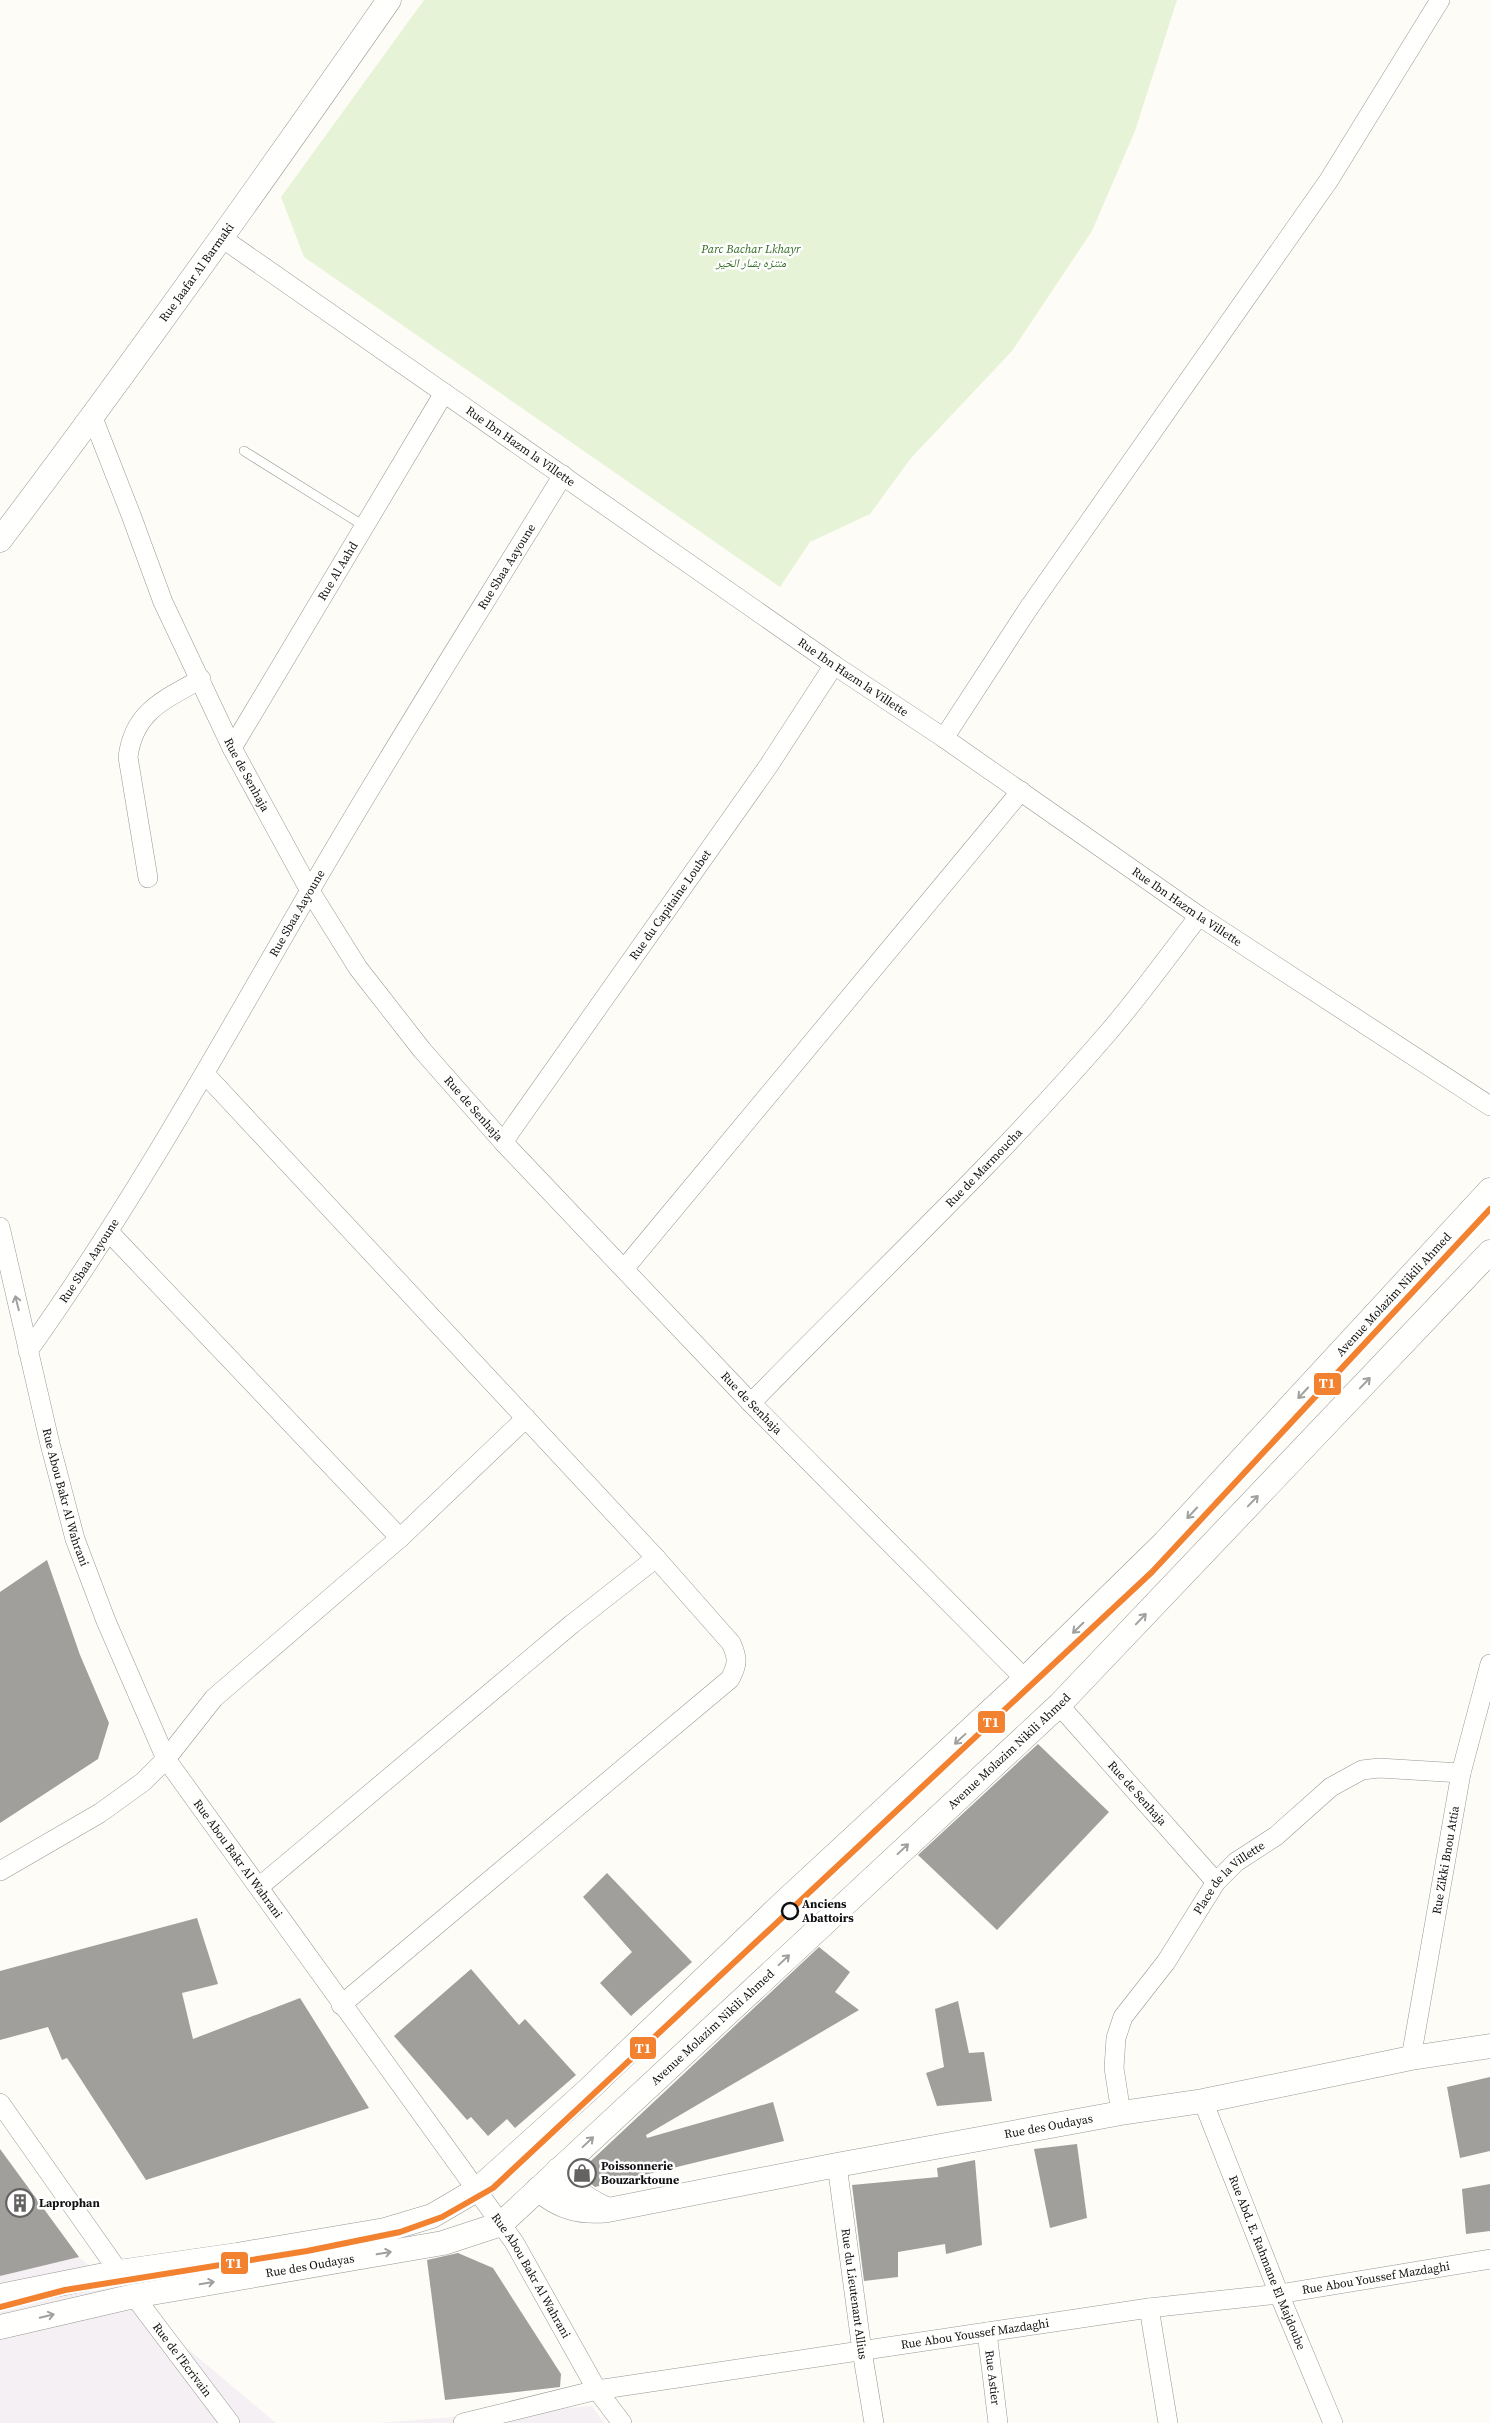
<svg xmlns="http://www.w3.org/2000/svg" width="1490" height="2423" font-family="'Source Serif 4','Noto Naskh Arabic',serif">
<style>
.industrial{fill:#f5f0f3}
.green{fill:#e7f3d7}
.building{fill:#a19f9c}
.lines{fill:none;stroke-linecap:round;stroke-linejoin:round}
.service-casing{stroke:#979795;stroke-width:10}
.minor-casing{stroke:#979795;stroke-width:20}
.tertiary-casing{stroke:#979795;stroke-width:25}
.service{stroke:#fffffe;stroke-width:9}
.minor{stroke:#fffffe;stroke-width:19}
.tertiary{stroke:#fffffe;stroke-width:24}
.tram-1-casing{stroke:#fff;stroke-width:10}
.tram-1{stroke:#f38230;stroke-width:6}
.oneway{stroke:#a0a09f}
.stop-dot{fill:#fff;stroke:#111;stroke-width:2.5}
.labels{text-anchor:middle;stroke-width:5;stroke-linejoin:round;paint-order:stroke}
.park-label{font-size:12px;font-style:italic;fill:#2f6b1f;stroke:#fff}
.street-label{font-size:12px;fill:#111;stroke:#fff}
.stop-label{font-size:12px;font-weight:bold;fill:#111;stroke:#fff;text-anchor:start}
.poi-label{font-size:12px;font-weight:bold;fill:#111;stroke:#fff;text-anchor:start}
.line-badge{stroke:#fff;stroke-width:2}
.badge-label{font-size:14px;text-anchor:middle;font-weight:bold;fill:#fff}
</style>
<rect width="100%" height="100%" fill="#fdfcf7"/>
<g class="industrial">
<path d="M 0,2149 L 79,2257 L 276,2423 L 0,2423 Z"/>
<path d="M 592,2406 L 604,2423 L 379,2423 Z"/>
</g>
<path class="green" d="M 424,0 L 1177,0 L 1135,131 L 1092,231 L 1012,351 L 911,458 L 870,514 L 810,542 L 780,587 L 304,257 L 281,197 Z"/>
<g class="building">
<path d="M 47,1560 L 80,1655 L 109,1723 L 98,1759 L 0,1823 L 0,1592 Z"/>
<path d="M 1038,1744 L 1109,1812 L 997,1930 L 918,1855 Z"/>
<path d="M 607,1873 L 692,1962 L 631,2016 L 600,1983 L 632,1952 L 583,1897 Z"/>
<path d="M 197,1918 L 218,1984 L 182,1993 L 193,2039 L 300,1998 L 369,2108 L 146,2180 L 67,2058 L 62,2060 L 48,2027 L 0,2040 L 0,1971 Z"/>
<path d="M 819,1947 L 850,1972 L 835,1992 L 859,2010 L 646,2135 L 647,2138 L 773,2102 L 784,2141 L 595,2187 L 578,2173 Z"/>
<path d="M 471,1969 L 519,2025 L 525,2019 L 576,2075 L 515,2128 L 507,2119 L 488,2136 L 471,2117 L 467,2120 L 394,2036 Z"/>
<path d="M 958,2001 L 969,2053 L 984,2052 L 992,2101 L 937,2106 L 926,2073 L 944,2067 L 935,2009 Z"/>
<path d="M 1490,2077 L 1490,2151 L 1460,2158 L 1447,2087 Z"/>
<path d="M 1077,2144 L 1087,2218 L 1050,2228 L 1034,2149 Z"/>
<path d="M 0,2149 L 79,2257 L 0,2276 Z"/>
<path d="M 975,2160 L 982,2245 L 946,2254 L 945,2244 L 898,2252 L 898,2277 L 864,2281 L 852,2185 L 938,2177 L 937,2168 Z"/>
<path d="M 1490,2184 L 1490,2231 L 1466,2234 L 1462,2189 Z"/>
<path d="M 458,2253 L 493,2268 L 561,2374 L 560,2387 L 445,2400 L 427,2260 Z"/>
</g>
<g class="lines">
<defs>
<path id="service" d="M 244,451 L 364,526"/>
<g id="minor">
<path id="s1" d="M 222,238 L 834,665 L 944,738 L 1199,916 L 1490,1106"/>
<path id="s2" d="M 93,418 L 131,515 L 163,602 L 232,748 L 310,891 L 358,968 L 422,1050 L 503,1142 L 751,1403 L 1025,1679"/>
<path d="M 944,738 L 1028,609 L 1329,180 L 1440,0"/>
<path id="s3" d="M 232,748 L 444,393"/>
<path d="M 148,878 L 128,757 C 134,711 164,700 201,679"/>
<path d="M 205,1074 L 656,1558 L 731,1643 C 738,1658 738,1664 730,1679 L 341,2005"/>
<path id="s4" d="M 503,1142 L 769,765 L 834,665"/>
<path id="s5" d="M 0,1227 L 50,1444 L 75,1539 L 106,1621 L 166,1759 L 514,2242 L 597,2390 L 622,2423"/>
<path d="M 109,1232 L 400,1538"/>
<path d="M 624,1269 L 1021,791"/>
<path id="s6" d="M 28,1351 C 132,1205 219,1048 308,894 C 390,752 478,614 563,475"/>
<path id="s7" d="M 751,1403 C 870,1281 995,1164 1106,1035 C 1139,997 1169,955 1199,916"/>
<path id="s8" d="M 1059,1705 L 1216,1882"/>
<path d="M 0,1871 L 100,1813 L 143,1782 L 166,1759 L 214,1698 L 400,1538 L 526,1418"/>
<path d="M 259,1887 L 572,1624 L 656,1558"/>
<path id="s9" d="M 1411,2058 L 1461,1773 L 1490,1664"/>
<path id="s10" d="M 1203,2101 L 1279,2294 L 1333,2423"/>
<path d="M 0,2103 L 119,2272"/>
<path id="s11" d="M 1121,2113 L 1114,2068 L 1116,2038 L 1123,2017 L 1166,1962 L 1216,1882 L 1236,1862 L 1276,1836 L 1331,1787 L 1362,1770 L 1379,1768 L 1461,1773"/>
<path id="s12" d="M 837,2165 L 862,2351 L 874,2423"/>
<path id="s13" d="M 134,2296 L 230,2423"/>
<path d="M 1149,2308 L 1168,2423"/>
<path id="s14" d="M 987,2332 L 998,2423"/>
<path id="s15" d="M 463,2423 L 597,2390 L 1149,2308 L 1279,2294 L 1490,2259"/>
</g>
<g id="tertiary">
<path id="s16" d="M 0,540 C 134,363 262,182 389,0"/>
<path d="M 558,2170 C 571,2189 583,2198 604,2208"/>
<path id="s17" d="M 538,2189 C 560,2208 580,2213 608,2210 L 837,2165 L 1121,2113 L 1203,2101 L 1411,2058 L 1490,2046"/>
<path id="s18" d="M 0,2296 L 119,2272 L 237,2255 L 385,2230 L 432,2216 L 478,2189 L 588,2090 L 782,1904 L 1025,1679 L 1165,1542 L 1490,1190"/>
<path id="s19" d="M 0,2327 L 134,2296 L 443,2243 L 501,2224 L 1059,1705 L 1490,1252"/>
</g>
</defs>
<use href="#service" class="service-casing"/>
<use href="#minor" class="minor-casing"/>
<use href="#tertiary" class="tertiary-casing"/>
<use href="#service" class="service"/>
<use href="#minor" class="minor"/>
<use href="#tertiary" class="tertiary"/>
<defs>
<path id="tram-1" d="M 0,2307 L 65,2290 L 307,2251 L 400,2232 L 442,2217 L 493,2188 L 1152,1572 L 1490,1209"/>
</defs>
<use href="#tram-1" class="tram-1-casing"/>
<use href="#tram-1" class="tram-1"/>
</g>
<defs><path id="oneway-shaft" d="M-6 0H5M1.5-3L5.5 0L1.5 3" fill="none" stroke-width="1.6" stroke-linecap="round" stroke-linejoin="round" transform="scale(1.25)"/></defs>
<g class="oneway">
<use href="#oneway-shaft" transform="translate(17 1303) rotate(-104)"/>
<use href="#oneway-shaft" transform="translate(1365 1383) rotate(-46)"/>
<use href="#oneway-shaft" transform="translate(1303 1393) rotate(133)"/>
<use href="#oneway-shaft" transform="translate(1253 1501) rotate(-46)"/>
<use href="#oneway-shaft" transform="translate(1192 1513) rotate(133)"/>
<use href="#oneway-shaft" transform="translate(1141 1619) rotate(-46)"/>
<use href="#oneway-shaft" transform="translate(1078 1628) rotate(136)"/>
<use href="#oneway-shaft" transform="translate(960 1739) rotate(137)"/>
<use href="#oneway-shaft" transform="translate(903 1849) rotate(-43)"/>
<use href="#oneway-shaft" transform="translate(784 1960) rotate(-43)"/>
<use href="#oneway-shaft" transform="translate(588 2142) rotate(-43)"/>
<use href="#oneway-shaft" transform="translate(384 2253) rotate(-10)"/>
<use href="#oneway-shaft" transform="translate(207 2283) rotate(-10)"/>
<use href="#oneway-shaft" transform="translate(47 2316) rotate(-14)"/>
</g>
<defs>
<symbol id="shop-ring" viewBox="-11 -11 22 22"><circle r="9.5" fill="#fff" stroke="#646362" stroke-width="1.5"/><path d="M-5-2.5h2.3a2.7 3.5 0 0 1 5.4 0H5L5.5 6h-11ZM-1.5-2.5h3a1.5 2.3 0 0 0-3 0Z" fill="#646362"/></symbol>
<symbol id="building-ring" viewBox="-11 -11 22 22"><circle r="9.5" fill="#fff" stroke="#646362" stroke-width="1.5"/><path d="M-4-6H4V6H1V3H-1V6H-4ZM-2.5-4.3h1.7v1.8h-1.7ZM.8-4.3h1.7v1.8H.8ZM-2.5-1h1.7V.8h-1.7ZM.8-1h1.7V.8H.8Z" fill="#646362"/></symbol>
</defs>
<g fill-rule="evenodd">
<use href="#shop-ring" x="566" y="2157" width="32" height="32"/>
<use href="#building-ring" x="4" y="2187" width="32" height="32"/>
</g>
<circle class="stop-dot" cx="790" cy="1911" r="8"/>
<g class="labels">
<g class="park-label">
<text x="751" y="253">Parc Bachar Lkhayr<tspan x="751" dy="14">منتزه بشار الخير</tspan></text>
</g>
<g class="street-label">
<text dy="4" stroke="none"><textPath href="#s16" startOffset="332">Rue Jaafar Al Barmaki</textPath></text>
<text dy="4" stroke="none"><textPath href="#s1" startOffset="364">Rue Ibn Hazm la Villette</textPath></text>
<text dy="4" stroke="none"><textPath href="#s6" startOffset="919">Rue Sbaa Aayoune</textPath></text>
<text dy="4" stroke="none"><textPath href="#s3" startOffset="206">Rue Al Aahd</textPath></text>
<text dy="4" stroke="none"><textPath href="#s1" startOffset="769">Rue Ibn Hazm la Villette</textPath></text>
<text dy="4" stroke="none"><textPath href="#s2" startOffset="389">Rue de Senhaja</textPath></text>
<text dy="4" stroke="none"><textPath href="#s4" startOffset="290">Rue du Capitaine Loubet</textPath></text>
<text dy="4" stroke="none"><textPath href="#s1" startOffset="1174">Rue Ibn Hazm la Villette</textPath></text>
<text dy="4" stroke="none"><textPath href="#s6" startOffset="514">Rue Sbaa Aayoune</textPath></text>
<text dy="4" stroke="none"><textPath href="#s2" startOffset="794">Rue de Senhaja</textPath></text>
<text dy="4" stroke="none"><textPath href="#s7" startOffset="331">Rue de Marmoucha</textPath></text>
<text dy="4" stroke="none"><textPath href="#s6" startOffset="109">Rue Sbaa Aayoune</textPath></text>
<text dy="4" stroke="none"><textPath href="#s18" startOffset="1774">Avenue Molazim Nikili Ahmed</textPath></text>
<text dy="4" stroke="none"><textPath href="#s2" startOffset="1199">Rue de Senhaja</textPath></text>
<text dy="4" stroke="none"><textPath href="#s5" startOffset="278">Rue Abou Bakr Al Wahrani</textPath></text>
<text dy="4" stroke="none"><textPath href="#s19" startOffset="1206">Avenue Molazim Nikili Ahmed</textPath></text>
<text dy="4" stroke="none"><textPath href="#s8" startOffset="118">Rue de Senhaja</textPath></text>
<text dy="4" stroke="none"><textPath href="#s5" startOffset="682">Rue Abou Bakr Al Wahrani</textPath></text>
<text dy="4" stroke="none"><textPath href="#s9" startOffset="201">Rue Zikki Bnou Attia</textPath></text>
<text dy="4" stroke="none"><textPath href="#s11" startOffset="274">Place de la Villette</textPath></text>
<text dy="4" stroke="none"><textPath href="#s19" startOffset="801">Avenue Molazim Nikili Ahmed</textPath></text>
<text dy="4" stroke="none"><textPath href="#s17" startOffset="524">Rue des Oudayas</textPath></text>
<text dy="4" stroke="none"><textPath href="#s10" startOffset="174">Rue Abd. E. Rahmane El Majdoube</textPath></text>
<text dy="4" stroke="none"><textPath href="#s19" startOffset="316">Rue des Oudayas</textPath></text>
<text dy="4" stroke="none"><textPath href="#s5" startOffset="1192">Rue Abou Bakr Al Wahrani</textPath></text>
<text dy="4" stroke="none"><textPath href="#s15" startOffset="925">Rue Abou Youssef Mazdaghi</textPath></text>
<text dy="4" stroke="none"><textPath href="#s12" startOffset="130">Rue du Lieutenant Allius</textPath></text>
<text dy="4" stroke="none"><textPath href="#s15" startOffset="520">Rue Abou Youssef Mazdaghi</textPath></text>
<text dy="4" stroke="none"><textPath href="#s13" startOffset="80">Rue de l'Ecrivain</textPath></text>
<text dy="4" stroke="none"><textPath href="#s14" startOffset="46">Rue Astier</textPath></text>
</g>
<g class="stop-label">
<text x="802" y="1908">Anciens<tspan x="802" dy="14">Abattoirs</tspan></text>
</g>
<g class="poi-label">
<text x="601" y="2170">Poissonnerie<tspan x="601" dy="14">Bouzarktoune</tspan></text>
<text x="39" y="2207">Laprophan</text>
</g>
</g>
<g class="line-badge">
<rect x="1313" y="1372" width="29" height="24" rx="5" fill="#f38230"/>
<rect x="977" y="1710" width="29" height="24" rx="5" fill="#f38230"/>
<rect x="629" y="2036" width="28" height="24" rx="5" fill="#f38230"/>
<rect x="220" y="2251" width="29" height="24" rx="5" fill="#f38230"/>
</g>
<g class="badge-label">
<text x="1327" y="1388">T1</text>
<text x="991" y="1727">T1</text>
<text x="643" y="2053">T1</text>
<text x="234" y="2268">T1</text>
</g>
</svg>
